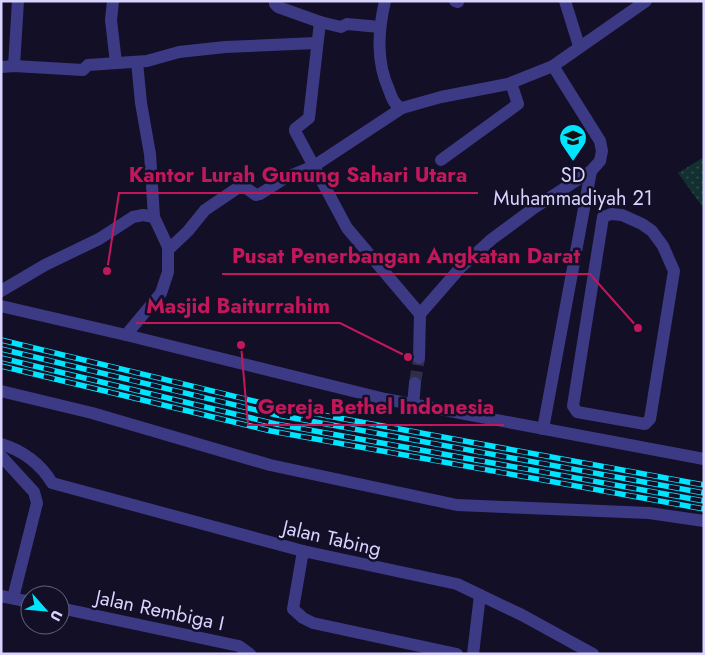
<svg xmlns="http://www.w3.org/2000/svg" width="705" height="655" font-family="Jost,sans-serif">
<style>
.green{fill:url(#green-dots)}
.lines{fill:none;stroke-linecap:round;stroke-linejoin:round}
.street-tunnel{stroke:#312d47;stroke-width:12;stroke-dasharray:12 6;stroke-linecap:butt}
.street{stroke:#3d3a85;stroke-width:12}
.rail-casing{stroke:#00e5ff;stroke-width:5.5}
.rail{stroke:#130f26;stroke-width:4;stroke-dasharray:11;stroke-linecap:butt}
.labels{text-anchor:middle;stroke-width:5;stroke-linejoin:round;paint-order:stroke}
.poi-label{font-size:20px;fill:#d9d4ff;stroke:#130f26}
.street-label{font-size:20px;fill:#d9d4ff;stroke:#130f26}
.leader{fill:none;stroke:#c2185b;stroke-width:2}
.callout-dot{fill:#c2185b;stroke:#130f26;stroke-width:2}
.callout-label{font-size:21px;text-anchor:middle;font-weight:bold;fill:#c2185b;stroke:#130f26;stroke-width:5;stroke-linejoin:round;paint-order:stroke}
</style>
<defs>
<pattern id="green-dots" width="8" height="8" patternUnits="userSpaceOnUse" patternTransform="scale(1.25)"><rect width="8" height="8" fill="#12302f"/><path d="M2 2h.1M6 6h.1" fill="none" stroke="#344d4e" stroke-width="1.8" stroke-linecap="round"/></pattern>
</defs>
<rect width="100%" height="100%" fill="#130f26"/>
<path class="green" d="M 704,157 L 704,209 L 678,173 Z"/>
<g class="lines">
<path class="street-tunnel" d="M 415,383 L 419,358"/>
<g class="street">
<path d="M 113,1 L 111,20 L 116,63"/>
<path d="M 275,1 L 275,4 L 278,7 L 320,22 L 309,118 L 295,129 L 295,131 L 347,228 L 420,314"/>
<path d="M 385,1 C 378,32 376,61 389,90 C 392,98 394,105 402,108"/>
<path d="M 455,1 L 458,2"/>
<path d="M 565,1 L 579,46"/>
<path d="M 320,22 L 341,27 L 347,24 L 380,27"/>
<path d="M 137,62 L 141,103 L 150,154 L 154,217 L 169,249"/>
<path d="M 14,66 L 18,1"/>
<path d="M 1,67 L 14,66 L 83,70 L 88,65 L 147,61 L 179,52 L 225,47 L 316,43"/>
<path d="M 441,160 L 518,104 L 511,83"/>
<path d="M 611,214 L 622,215 L 642,224 L 652,231 L 663,246 L 674,271 L 650,419 L 645,424 L 577,412 L 573,406 L 603,217 Z"/>
<path d="M 1,291 L 45,265 L 99,239 L 133,217 L 143,215 L 154,217"/>
<path d="M 1,306 L 126,335 L 385,399 L 704,459"/>
<path d="M 126,335 L 161,293 L 168,272 L 168,250 L 188,231 L 205,210 L 242,185 L 256,195 L 260,194 L 287,177 L 314,166 L 402,108 L 441,97 L 508,84 L 553,66 L 646,1"/>
<path d="M 419,358 L 420,314 L 461,267 L 492,239 L 534,208 L 591,171 L 600,161 L 602,151 L 600,141 L 553,66"/>
<path d="M 1,391 L 92,413 L 270,465 L 457,505 L 649,513 L 704,521"/>
<path d="M 413,405 L 415,383"/>
<path d="M 543,429 L 591,171"/>
<path d="M 1,444 C 22,450 41,464 52,483 L 303,551 L 457,584 L 522,615 L 593,654"/>
<path d="M 1,456 L 34,492 L 37,503 L 13,598"/>
<path d="M 303,551 L 293,609 L 303,618 L 313,623 L 457,654"/>
<path d="M 1,596 L 30,602"/>
<path d="M 60,608 L 239,646 L 250,654"/>
<path d="M 473,654 L 480,595"/>
</g>
<defs>
<g id="rail">
<path d="M 1,340 L 279,407 L 704,485"/>
<path d="M 1,349 L 277,415 L 704,493"/>
<path d="M 1,358 L 276,424 L 704,501"/>
<path d="M 1,366 L 271,431 L 704,509"/>
</g>
</defs>
<use href="#rail" class="rail-casing"/>
<use href="#rail" class="rail"/>
</g>
<defs>
<symbol id="school-pin" viewBox="-11 -11 22 30"><path d="M0 17L-7.5 6A9.5 9.5 0 1 1 7.5 6Z" fill="#00e5ff" stroke="#130f26"/><path d="M0-5L7-2L0 1L-7-2ZM-4 1L0 2.5L4 1V4Q0 6-4 4Z" fill="#111"/></symbol>
</defs>
<g fill-rule="evenodd">
<use href="#school-pin" x="557" y="122" width="32" height="43"/>
</g>
<g class="labels">
<g class="poi-label">
<text x="573" y="182">SD<tspan x="573" dy="23">Muhammadiyah 21</tspan></text>
</g>
<g class="street-label">
<text transform="translate(332 538) rotate(13)" y="7">Jalan Tabing</text>
<text transform="translate(160 610) rotate(12)" y="7">Jalan Rembiga I</text>
</g>
</g>
<path class="leader" d="M107 271L119 193H478M638 328L590 274H222M408 357L340 323H136M241 345L248 425H504"/>
<g class="callout-dot">
<circle cx="107" cy="271" r="5"/>
<circle cx="638" cy="328" r="5"/>
<circle cx="408" cy="357" r="5"/>
<circle cx="241" cy="345" r="5"/>
</g>
<g class="callout-label">
<text x="298" y="182">Kantor Lurah Gunung Sahari Utara</text>
<text x="406" y="263">Pusat Penerbangan Angkatan Darat</text>
<text x="238" y="313">Masjid Baiturrahim</text>
<text x="376" y="414">Gereja Bethel Indonesia</text>
</g>
<rect width="705" height="655" fill="none" stroke="#d9d4ff" stroke-width="5"/>
<g transform="translate(45 610) rotate(117)"><circle r="24" fill="#130f26" stroke="#625e7d"/>
<path d="M0-4L9 19L0 12L-9 19Z" fill="#00e5ff"/>
<text y="-8" font-size="14" font-weight="bold" text-anchor="middle" fill="#d9d4ff">U</text>
</g>
</svg>
